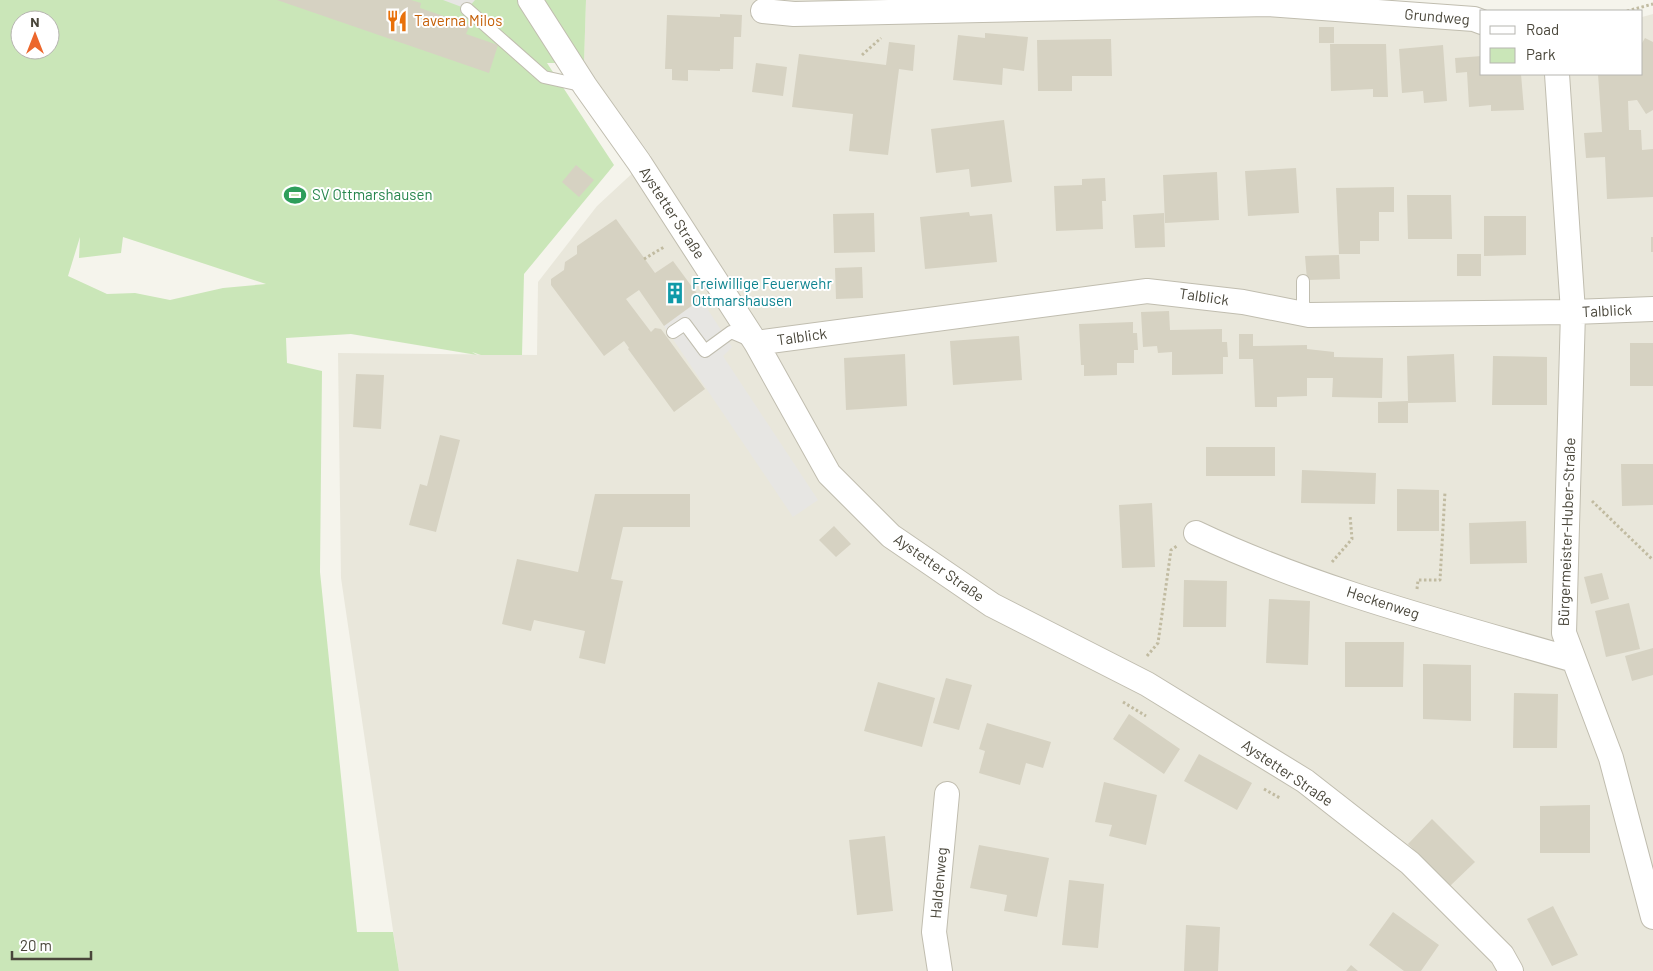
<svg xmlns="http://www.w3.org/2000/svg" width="1653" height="971" viewBox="0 0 1653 971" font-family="Barlow,sans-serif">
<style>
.residential{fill:#e9e7db}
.green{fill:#cae6b8;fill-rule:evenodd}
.parking{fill:#e7e6e3}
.building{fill:#d6d2c2}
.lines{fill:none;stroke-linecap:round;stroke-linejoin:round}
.service-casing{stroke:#c0bdaf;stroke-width:14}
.minor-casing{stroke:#c0bdaf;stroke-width:26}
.path{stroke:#c1bba1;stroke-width:3;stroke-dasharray:2.5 2.5;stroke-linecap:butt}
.service{stroke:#fff;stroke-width:12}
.minor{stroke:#fff;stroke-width:24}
.labels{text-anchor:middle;stroke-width:4;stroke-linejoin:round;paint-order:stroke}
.street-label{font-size:15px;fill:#49463a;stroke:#fff}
.food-label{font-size:15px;fill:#c56008;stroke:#fff;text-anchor:start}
.leisure-label{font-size:15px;fill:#27864d;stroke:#fff;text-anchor:start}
.culture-label{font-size:15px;fill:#0d838f;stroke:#fff;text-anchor:start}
</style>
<rect width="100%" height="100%" fill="#f5f4ec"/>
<path class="residential" d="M 586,0 L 1363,0 L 1482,11 L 1482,74 L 1642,74 L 1642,17 L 1653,14 L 1653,971 L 399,971 L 341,578 L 338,353 L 537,355 L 538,282 L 597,206 L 651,156 L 584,63 Z"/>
<path class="green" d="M 0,0 L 586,0 L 584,63 L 547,63 L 614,165 L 524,274 L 522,355 L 481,355 L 472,352 L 477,355 L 351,334 L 286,338 L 287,363 L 322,371 L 320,572 L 357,932 L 393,932 L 399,971 L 0,971 ZM 20,20 L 50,20 L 50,50 L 20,50 ZM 80,237 L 79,258 L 121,253 L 123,237 L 266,284 L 223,288 L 170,300 L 135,293 L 107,294 L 68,276 Z"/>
<path class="parking" d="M 443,0 L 475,0 L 467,9 Z
M 701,299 L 732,347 L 723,356 L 818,500 L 793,517 L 664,326 Z"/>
<path class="building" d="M 277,0 L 411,0 L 421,3 L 420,8 L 470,25 L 466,34 L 498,45 L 489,73 Z
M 720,14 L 742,15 L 741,37 L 734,37 L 733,69 L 720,69 L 720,71 L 688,70 L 688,81 L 672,80 L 672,69 L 665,69 L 667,15 L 720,17 Z
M 1319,27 L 1334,27 L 1334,43 L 1319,43 Z
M 985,33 L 1028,37 L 1024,71 L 1003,68 L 1002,85 L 953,80 L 958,35 L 985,38 Z
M 1645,38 L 1653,42 L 1653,110 L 1646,114 L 1637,100 L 1628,101 L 1629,130 L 1641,130 L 1642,150 L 1653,149 L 1653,197 L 1607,199 L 1605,157 L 1586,158 L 1584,133 L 1602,132 L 1598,74 L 1642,74 L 1642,43 Z
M 1111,39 L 1112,76 L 1072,76 L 1072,91 L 1038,91 L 1037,40 Z
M 889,42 L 915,45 L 913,71 L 899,69 L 888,155 L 849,151 L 853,114 L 792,107 L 799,54 L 886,65 Z
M 1330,44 L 1386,44 L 1388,97 L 1373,97 L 1373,89 L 1331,91 Z
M 1443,45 L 1447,101 L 1424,103 L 1423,91 L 1402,93 L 1399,49 Z
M 1482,56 L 1482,74 L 1521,74 L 1524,110 L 1491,111 L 1491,105 L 1469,107 L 1467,72 L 1456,73 L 1455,58 Z
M 756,63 L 787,67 L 783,96 L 752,92 Z
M 1004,120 L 1012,182 L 971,187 L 969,169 L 936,173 L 931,129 Z
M 576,165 L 594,180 L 579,197 L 562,182 Z
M 1296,168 L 1299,213 L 1248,216 L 1245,171 Z
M 1217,172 L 1219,220 L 1165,223 L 1163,175 Z
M 1105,178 L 1106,201 L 1102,201 L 1103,229 L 1056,231 L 1054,186 L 1082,185 L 1082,179 Z
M 1394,187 L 1394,212 L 1379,212 L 1379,241 L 1360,241 L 1360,254 L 1339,254 L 1336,188 Z
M 1407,195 L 1451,195 L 1452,239 L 1408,239 Z
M 969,212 L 970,216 L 992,214 L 997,262 L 925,269 L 920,217 Z
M 874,213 L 875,252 L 834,253 L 833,214 Z
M 1164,213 L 1165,247 L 1135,248 L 1133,215 Z
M 1484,216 L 1526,216 L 1526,255 L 1484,256 Z
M 616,219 L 655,273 L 673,261 L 701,299 L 664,326 L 639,290 L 626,299 L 651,332 L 655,328 L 661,329 L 705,389 L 674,412 L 628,349 L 629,348 L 624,341 L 604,356 L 551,285 L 551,279 L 564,270 L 565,262 L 577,254 L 577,246 Z
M 1651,237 L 1653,237 L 1653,252 L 1651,252 Z
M 1457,254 L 1481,254 L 1481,276 L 1457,276 Z
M 1339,255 L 1340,279 L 1307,280 L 1305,256 Z
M 862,267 L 863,298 L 836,299 L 835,268 Z
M 1169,311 L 1170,330 L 1222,329 L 1222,342 L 1227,342 L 1228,357 L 1223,357 L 1223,374 L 1172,375 L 1172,352 L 1158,353 L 1157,346 L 1143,347 L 1141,312 Z
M 1133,322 L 1133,333 L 1137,333 L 1138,350 L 1134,350 L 1134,363 L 1117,363 L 1117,375 L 1084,376 L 1084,365 L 1081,365 L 1079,324 Z
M 1239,334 L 1253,334 L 1253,346 L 1307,345 L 1307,349 L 1334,352 L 1334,357 L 1383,358 L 1382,398 L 1332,397 L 1333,378 L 1307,378 L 1307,396 L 1277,397 L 1277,407 L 1255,407 L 1253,359 L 1239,359 Z
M 1019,336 L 1022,380 L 953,385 L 950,341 Z
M 1630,343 L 1653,343 L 1653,386 L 1630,386 Z
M 905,354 L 907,406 L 846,410 L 844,358 Z
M 1454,354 L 1456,402 L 1408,403 L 1408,423 L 1378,423 L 1378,402 L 1408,401 L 1407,356 Z
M 1493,356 L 1547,357 L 1547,405 L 1492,405 Z
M 356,374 L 384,375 L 381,429 L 353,427 Z
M 440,435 L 460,440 L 436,532 L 409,525 L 420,484 L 427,486 Z
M 1206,447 L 1275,447 L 1275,476 L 1206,476 Z
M 1621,464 L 1653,464 L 1653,505 L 1622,506 Z
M 1302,470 L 1376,473 L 1375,504 L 1301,503 Z
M 1397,489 L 1439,490 L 1439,531 L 1397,531 Z
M 595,494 L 690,494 L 690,527 L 623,527 L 611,579 L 623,581 L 605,664 L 579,658 L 585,631 L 534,620 L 531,631 L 502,624 L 517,559 L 578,572 Z
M 1152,503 L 1155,567 L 1122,568 L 1119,505 Z
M 1526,521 L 1527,563 L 1470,564 L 1469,523 Z
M 834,526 L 851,544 L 836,557 L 819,540 Z
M 1602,573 L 1609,599 L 1591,604 L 1584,577 Z
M 1184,580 L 1227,581 L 1226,627 L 1183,627 Z
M 1269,599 L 1310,601 L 1308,665 L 1266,663 Z
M 1629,603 L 1640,649 L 1606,657 L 1595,611 Z
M 1345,642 L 1404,642 L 1403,687 L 1345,687 Z
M 1653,648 L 1653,675 L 1632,681 L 1625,656 Z
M 1423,664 L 1471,665 L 1471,721 L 1423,719 Z
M 946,678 L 972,685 L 959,730 L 933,723 Z
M 878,682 L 935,698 L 922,747 L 864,731 Z
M 1514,693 L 1558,694 L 1557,748 L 1513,748 Z
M 1129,714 L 1180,749 L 1164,774 L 1113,739 Z
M 987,723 L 1051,742 L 1043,768 L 1026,763 L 1020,785 L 979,773 L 985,751 L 979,749 Z
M 1199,754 L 1252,783 L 1237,810 L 1184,781 Z
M 1104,782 L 1157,795 L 1146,845 L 1109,836 L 1112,825 L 1095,822 Z
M 1590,805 L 1590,853 L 1540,853 L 1540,806 Z
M 1432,819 L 1475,862 L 1450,886 L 1408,844 Z
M 885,836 L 893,911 L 857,915 L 849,840 Z
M 979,845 L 1049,858 L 1037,917 L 1004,911 L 1007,895 L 970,888 Z
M 1069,880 L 1104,884 L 1098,948 L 1062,945 Z
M 1553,906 L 1578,955 L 1552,966 L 1527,919 Z
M 1393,912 L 1439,945 L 1421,971 L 1404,971 L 1369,945 Z
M 1186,925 L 1220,927 L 1218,971 L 1184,971 Z
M 1351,965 L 1358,971 L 1346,971 Z"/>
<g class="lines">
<g class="service-casing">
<path id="service" d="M 467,9 L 544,77 L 585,86
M 1303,281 L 1303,314
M 673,332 L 685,324 L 705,351 L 731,332 L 752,341"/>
</g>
<g class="minor-casing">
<path id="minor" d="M 530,0 L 585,86 L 639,162 L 756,343 L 829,474 L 891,536 L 992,605 L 1147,684 L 1305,781 L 1410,863 L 1502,955 L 1511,971
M 763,11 L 794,14 L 1268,4 L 1474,19 L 1482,22
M 1557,74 L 1573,312 L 1564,633 L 1611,758 L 1653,917
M 756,343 L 1147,291 L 1243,302 L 1309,315 L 1573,312 L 1653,309
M 1196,533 C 1316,590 1447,623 1574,660
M 940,971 L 934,932 L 947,794"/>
</g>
<path class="path" d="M 1627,11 L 1653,4
M 862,55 L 881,38
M 644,259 L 664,247
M 1592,501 L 1653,560
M 1332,562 L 1352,539 L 1350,515
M 1417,589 L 1418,580 L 1440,580 L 1445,492
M 1147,656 L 1158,643 L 1171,550 L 1177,546
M 1123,702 L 1146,716
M 1264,789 L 1280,798"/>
<use href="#service" class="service"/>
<use href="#minor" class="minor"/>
</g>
<defs>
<g id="restaurant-bare" transform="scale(1.725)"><path d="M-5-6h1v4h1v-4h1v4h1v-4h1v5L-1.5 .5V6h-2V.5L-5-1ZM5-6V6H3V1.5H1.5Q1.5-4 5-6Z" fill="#e8710a" stroke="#fff" stroke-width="2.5" paint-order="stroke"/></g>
<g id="stadium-bare" transform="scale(1.725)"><path d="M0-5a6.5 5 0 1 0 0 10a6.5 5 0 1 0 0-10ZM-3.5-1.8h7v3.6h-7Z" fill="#2e9e5b" stroke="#fff" stroke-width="2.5" paint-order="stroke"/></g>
<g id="building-bare" transform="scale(1.725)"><path d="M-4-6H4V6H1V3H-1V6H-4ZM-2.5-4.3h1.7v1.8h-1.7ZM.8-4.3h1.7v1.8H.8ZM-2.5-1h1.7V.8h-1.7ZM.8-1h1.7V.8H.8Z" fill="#0f9aa8" stroke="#fff" stroke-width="2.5" paint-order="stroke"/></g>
</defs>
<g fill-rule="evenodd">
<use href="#restaurant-bare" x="397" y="21"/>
<use href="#stadium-bare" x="295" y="195"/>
<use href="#building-bare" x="675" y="293"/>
</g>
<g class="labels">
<g class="street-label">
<text transform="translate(1437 17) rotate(5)" y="5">Grundweg</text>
<text transform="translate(672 213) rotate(57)" y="5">Aystetter Straße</text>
<text transform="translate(1204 297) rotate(8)" y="5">Talblick</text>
<text transform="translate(1607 311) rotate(-3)" y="5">Talblick</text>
<text transform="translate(802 337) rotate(-8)" y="5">Talblick</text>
<text transform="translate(1567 532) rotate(-88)" y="5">Bürgermeister-Huber-Straße</text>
<text transform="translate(939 568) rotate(35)" y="5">Aystetter Straße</text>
<text transform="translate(1383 603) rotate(18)" y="5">Heckenweg</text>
<text transform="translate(1287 773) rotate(34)" y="5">Aystetter Straße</text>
<text transform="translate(939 883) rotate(-85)" y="5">Haldenweg</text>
</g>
<g class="food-label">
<text x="414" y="26">Taverna Milos</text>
</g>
<g class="leisure-label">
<text x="312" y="200">SV Ottmarshausen</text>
</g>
<g class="culture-label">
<text x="692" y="289">Freiwillige Feuerwehr<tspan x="692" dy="17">Ottmarshausen</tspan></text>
</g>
</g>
<rect x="1480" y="10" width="162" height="65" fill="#ffffff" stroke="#b6b5b0"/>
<rect x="1490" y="26" width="25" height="8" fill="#ffffff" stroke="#b6b5b0"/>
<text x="1526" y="35" font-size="15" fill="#49463a">Road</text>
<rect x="1490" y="48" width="25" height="15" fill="#cae6b8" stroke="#b6b5b0"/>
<text x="1526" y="60" font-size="15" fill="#49463a">Park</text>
<g transform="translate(35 35)"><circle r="24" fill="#ffffff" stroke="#b6b5b0"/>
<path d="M0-4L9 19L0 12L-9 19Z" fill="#ec672c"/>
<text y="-8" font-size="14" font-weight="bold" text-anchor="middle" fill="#49463a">N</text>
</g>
<path d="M12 951v8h79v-8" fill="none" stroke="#49463a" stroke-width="2.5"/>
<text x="20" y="951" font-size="15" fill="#49463a" stroke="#ffffff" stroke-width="4" paint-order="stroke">20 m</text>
</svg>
